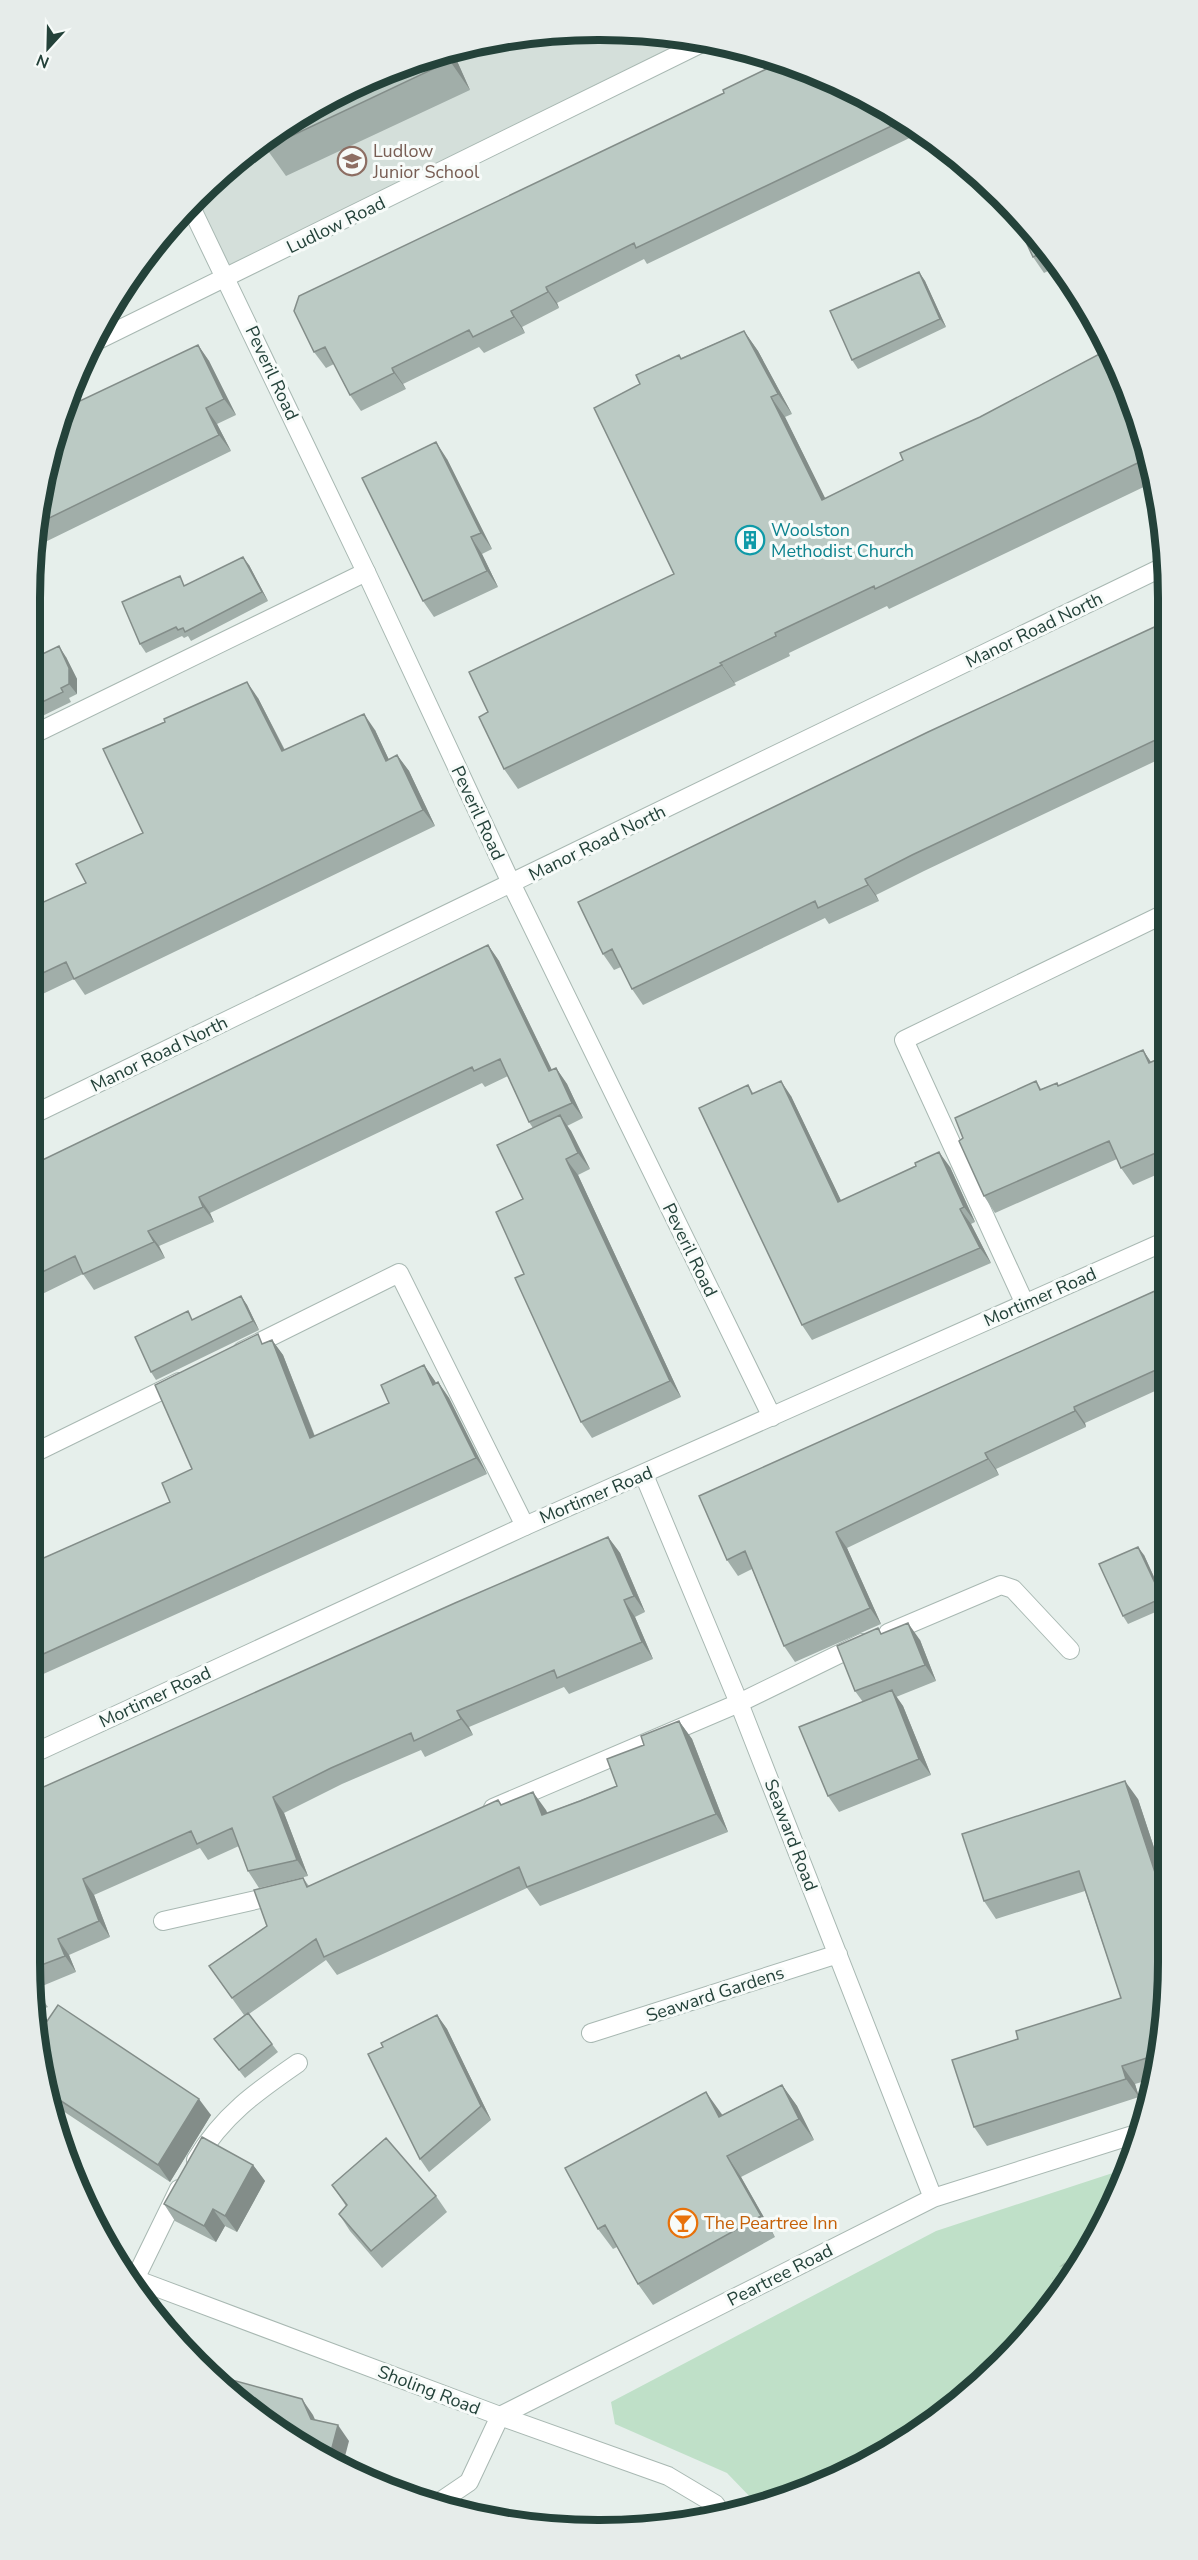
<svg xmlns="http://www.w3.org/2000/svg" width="1198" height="2560" viewBox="0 0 1198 2560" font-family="'Nunito Sans',sans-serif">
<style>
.built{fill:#d4dfda}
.grass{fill:#bfe0c8}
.cemetery{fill:url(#cemetery-stones)}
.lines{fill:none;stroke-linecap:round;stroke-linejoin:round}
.service-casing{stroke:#a8b8b2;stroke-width:20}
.minor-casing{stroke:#a8b8b2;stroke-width:20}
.tertiary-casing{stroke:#a8b8b2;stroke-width:20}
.service{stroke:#fff;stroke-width:18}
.minor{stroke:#fff;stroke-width:18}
.tertiary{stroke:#fff;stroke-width:18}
.wall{fill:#a1aea9}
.shaded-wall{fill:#838d89}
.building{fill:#bbcac4;stroke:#838d89;stroke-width:1.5}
.labels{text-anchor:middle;stroke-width:6;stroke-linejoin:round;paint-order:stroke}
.education-label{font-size:18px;fill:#785e54;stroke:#f7fbf9;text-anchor:start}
.street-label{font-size:18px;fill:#24423a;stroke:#f7fbf9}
.culture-label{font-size:18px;fill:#0d838f;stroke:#f7fbf9;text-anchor:start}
.food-label{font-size:18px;fill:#c56008;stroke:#f7fbf9;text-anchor:start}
.rim{fill:none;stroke:#24423a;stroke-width:8}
</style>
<defs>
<pattern id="cemetery-stones" width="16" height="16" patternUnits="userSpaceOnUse" patternTransform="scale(1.5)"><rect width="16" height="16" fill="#bfe0c8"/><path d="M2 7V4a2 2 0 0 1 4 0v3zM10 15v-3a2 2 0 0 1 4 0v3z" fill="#a4c1ad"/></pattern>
</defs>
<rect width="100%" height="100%" fill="#e6efeb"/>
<path class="built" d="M 599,30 L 706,41 L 227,279 L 190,205 L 283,126 L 382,73 L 488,41 Z"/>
<path class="grass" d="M 1128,2168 L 1125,2179 L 1027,2336 L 946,2412 L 851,2471 L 754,2501 L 727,2473 L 615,2424 L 611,2402 L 936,2231 Z"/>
<path class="cemetery" d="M 1080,2250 L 1027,2336 L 1009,2353 L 1059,2267 Z"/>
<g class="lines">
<g class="service-casing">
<path id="service" d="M 30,736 L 366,572
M 1025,1304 L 904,1040 L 1164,914
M 242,1351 L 399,1273 L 525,1526
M 30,1455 L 179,1382
M 888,1633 L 1001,1585 L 1013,1589 L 1070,1650
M 493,1808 L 739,1703 L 862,1643
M 163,1921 L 282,1894
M 196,2160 C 223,2115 256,2092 298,2063
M 135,2279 L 179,2189"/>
</g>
<g class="minor-casing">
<path id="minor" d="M 190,205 L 366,572 L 512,885 L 772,1417
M 94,342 L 706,41
M 30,1116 L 1163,567
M 644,1475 L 739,1703 L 933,2198
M 30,1755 L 525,1526 L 1166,1241
M 591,2033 L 838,1954
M 441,2501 L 469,2482 L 500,2416 L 933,2198 L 1139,2133"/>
</g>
<g class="tertiary-casing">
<path id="tertiary" d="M 132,2278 L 500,2416 L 668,2476 L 715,2504 L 720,2511"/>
</g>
<use href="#service" class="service"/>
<use href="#minor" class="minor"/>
<use href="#tertiary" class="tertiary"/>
</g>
<path class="wall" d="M 453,52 L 470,90 L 286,176 L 266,148 Z
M 817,73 L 920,133 L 647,264 L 644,259 L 557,303 L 559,308 L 522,327 L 525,333 L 484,353 L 479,347 L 403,384 L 406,389 L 361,411 L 350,395 L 334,364 L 326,368 L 314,352 Z
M 1014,216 L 1051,253 L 1058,266 L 1044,273 L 1033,257 Z
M 919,272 L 925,281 L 946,327 L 858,369 L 852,360 Z
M 744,331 L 758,351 L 792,414 L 785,417 L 825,499 L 1125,382 L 1152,483 L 889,609 L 887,606 L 789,653 L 790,656 L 734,683 L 736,685 L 518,789 L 504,769 L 488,712 L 674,574 L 681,358 Z
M 198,345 L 209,361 L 236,415 L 217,424 L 231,451 L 35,547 L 41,488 Z
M 447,459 L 492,549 L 482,554 L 498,587 L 434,617 L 423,601 Z
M 249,565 L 268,601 L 191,641 L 188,636 L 184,638 L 182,636 L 146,653 L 140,644 L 186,585 Z
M 1163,623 L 1164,757 L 924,871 L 876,895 L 879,901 L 829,924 L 825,918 L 643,1005 L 632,989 L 621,967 L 614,970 L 603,954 Z
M 66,657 L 77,679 L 77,694 L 69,698 L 71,702 L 30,722 L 30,660 Z
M 258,698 L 285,750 L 375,730 L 389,760 L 397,755 L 409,771 L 435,826 L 85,995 L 74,979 L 30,1000 L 30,915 L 42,909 L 86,883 L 143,833 Z
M 488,945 L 499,961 L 552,1070 L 556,1068 L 567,1084 L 583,1118 L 567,1126 L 571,1131 L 590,1169 L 578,1175 L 681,1397 L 592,1438 L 581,1422 L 524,1274 L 523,1199 L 533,1128 L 529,1122 L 508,1076 L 485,1087 L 482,1083 L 210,1213 L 214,1222 L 159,1246 L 165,1258 L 94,1290 L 83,1274 L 30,1300 L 30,1166 Z
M 1143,1050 L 1151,1062 L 1165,1056 L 1165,1171 L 1133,1185 L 1121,1168 L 1117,1159 L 995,1213 L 984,1196 L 963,1138 L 1036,1081 L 1041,1089 L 1057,1083 L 1059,1086 Z
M 748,1085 L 753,1093 L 791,1096 L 841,1201 L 950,1167 L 975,1222 L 971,1224 L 991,1263 L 812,1340 L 802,1325 Z
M 1166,1286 L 1166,1386 L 1085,1423 L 1086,1427 L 996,1469 L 999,1475 L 847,1548 L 881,1624 L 795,1662 L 784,1646 L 752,1569 L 738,1576 L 727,1560 Z
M 241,1296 L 247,1305 L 259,1330 L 156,1380 L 151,1372 L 194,1319 Z
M 272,1340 L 283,1355 L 315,1436 L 389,1403 L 424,1365 L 436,1383 L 438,1382 L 449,1398 L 487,1474 L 30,1680 L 30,1564 L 170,1502 L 192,1469 L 264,1343 Z
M 30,1403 L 42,1428 L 30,1433 Z
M 608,1537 L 620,1553 L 645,1612 L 635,1617 L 653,1659 L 569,1694 L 564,1687 L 469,1727 L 473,1735 L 425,1757 L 421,1750 L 342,1784 L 284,1813 L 308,1876 L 304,1877 L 259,1888 L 248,1871 L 239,1846 L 208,1860 L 200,1848 L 94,1895 L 110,1937 L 69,1955 L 76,1972 L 35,1989 L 30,1961 L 30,1793 Z
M 1144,1555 L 1167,1605 L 1167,1607 L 1128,1624 L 1123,1616 Z
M 882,1633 L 920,1640 L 936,1681 L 896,1697 L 903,1706 L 931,1775 L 839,1812 L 828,1796 L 863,1702 L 855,1691 Z
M 679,1721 L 692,1739 L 728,1832 L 540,1906 L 527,1888 L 337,1975 L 326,1960 L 249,2014 L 278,2052 L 245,2078 L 214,2039 L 244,2015 L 209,1966 L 267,1926 L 303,1878 L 309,1886 L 502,1804 L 546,1810 L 547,1813 L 617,1786 L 644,1745 Z
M 1138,1799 L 1168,1890 L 1168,1961 L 1157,2072 L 1155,2078 L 1135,2084 L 1139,2097 L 987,2146 L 974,2127 L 1018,2039 L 1121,1998 L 1085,1891 L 996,1919 L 984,1901 Z
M 35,1990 L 36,1991 L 48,2007 L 38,2011 Z
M 437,2015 L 447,2029 L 491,2120 L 429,2172 L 420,2159 L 383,2047 Z
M 41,2030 L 211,2115 L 170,2182 L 54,2105 Z
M 782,2085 L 797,2106 L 814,2140 L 741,2177 L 775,2237 L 653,2305 L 638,2284 L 617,2247 L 613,2249 L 598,2229 L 721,2113 L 722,2115 Z
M 253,2165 L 265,2181 L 237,2232 L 225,2226 L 216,2242 L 175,2221 L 164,2204 Z
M 332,2185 L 436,2196 L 447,2212 L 382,2268 L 350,2231 L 339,2214 L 346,2206 Z"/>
<path class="shaded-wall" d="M 453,52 L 470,90 L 450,61 L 447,54 Z
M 919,272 L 925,281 L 946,327 L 940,319 Z
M 546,287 L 557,303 L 559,308 L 548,292 Z
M 511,311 L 522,327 L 525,333 L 514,317 Z
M 744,331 L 758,351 L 792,414 L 778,394 Z
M 198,345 L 209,361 L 236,415 L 224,399 Z
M 392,368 L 403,384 L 406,389 L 394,373 Z
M 771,397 L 785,417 L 836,520 L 822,500 Z
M 206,408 L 217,424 L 231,451 L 219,435 Z
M 436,442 L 447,459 L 492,549 L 481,533 Z
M 471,537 L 482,554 L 498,587 L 487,571 Z
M 243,557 L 249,565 L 268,601 L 262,592 Z
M 59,646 L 66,657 L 77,679 L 77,694 L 69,684 Z
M 720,663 L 734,683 L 736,685 L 722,665 Z
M 247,682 L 258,698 L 293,767 L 282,751 Z
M 364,714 L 375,730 L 397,777 L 386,761 Z
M 397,755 L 409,771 L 435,826 L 423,810 Z
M 865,879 L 876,895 L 879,901 L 868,885 Z
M 488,945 L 499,961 L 560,1087 L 549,1071 Z
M 1143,1050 L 1154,1067 L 1149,1063 Z
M 556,1068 L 567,1084 L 583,1118 L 572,1103 Z
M 781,1081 L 791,1096 L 849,1217 L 838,1202 Z
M 560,1115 L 571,1131 L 590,1169 L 578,1153 Z
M 939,1152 L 950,1167 L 975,1222 L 964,1207 Z
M 566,1159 L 578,1175 L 681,1397 L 670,1381 Z
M 199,1197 L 210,1213 L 214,1222 L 203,1207 Z
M 960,1209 L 971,1224 L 991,1263 L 980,1248 Z
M 148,1231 L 159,1246 L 165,1258 L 154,1242 Z
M 241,1296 L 247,1305 L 259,1330 L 253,1321 Z
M 272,1340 L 283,1355 L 321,1453 L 310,1438 Z
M 424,1365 L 435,1381 L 444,1400 L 433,1385 Z
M 438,1382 L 449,1398 L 487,1474 L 476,1458 Z
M 30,1403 L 42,1428 L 31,1412 L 30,1410 Z
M 1074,1407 L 1085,1423 L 1086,1427 L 1075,1411 Z
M 985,1453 L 996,1469 L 999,1475 L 988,1459 Z
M 836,1532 L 847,1548 L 881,1624 L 870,1608 Z
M 608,1537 L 620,1553 L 645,1612 L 634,1596 Z
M 1138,1547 L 1144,1555 L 1167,1606 L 1162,1598 Z
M 624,1600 L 635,1617 L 653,1659 L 642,1642 Z
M 908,1623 L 920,1640 L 936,1681 L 925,1665 Z
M 892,1690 L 903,1706 L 931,1775 L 919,1759 Z
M 457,1711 L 469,1727 L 473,1735 L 461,1719 Z
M 679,1721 L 692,1739 L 728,1832 L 716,1814 Z
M 1125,1781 L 1138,1799 L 1168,1890 L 1168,1912 Z
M 533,1792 L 546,1810 L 555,1834 L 542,1815 Z
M 273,1797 L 284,1813 L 308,1876 L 297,1860 Z
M 83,1879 L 94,1895 L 110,1937 L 99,1921 Z
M 58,1939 L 69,1955 L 76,1972 L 65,1956 Z
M 437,2015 L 447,2029 L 491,2120 L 481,2106 Z
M 1122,2066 L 1135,2084 L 1139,2097 L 1126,2079 Z
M 782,2085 L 797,2106 L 814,2140 L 799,2119 Z
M 706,2092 L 721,2113 L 734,2137 L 719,2117 Z
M 199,2099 L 211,2115 L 170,2182 L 158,2165 Z
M 727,2156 L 741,2177 L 775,2237 L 761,2216 Z
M 253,2165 L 265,2181 L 237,2232 L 225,2216 Z
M 213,2209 L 225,2226 L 216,2242 L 204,2226 Z
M 302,2399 L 313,2415 L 322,2435 L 311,2419 Z
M 338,2425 L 349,2441 L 343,2464 L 329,2459 Z"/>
<path class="building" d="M 447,54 L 450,61 L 266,148 L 263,142 L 283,126 L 382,73 Z
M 781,62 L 817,73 L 900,122 L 636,248 L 634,243 L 546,287 L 548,292 L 511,311 L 514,317 L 473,337 L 469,330 L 392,368 L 394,373 L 350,395 L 325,347 L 314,352 L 294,311 L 299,296 L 724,93 L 723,90 Z
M 1014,216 L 1048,250 L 1033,257 Z
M 919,272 L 940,319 L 852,360 L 830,311 Z
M 744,331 L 778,394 L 771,397 L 822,500 L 903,460 L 900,453 L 980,417 L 1107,350 L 1125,382 L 1146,459 L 875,589 L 874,586 L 775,633 L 776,636 L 720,663 L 722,665 L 504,769 L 479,717 L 488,712 L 469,672 L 674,574 L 594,408 L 640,384 L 636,375 L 679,355 L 681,359 Z
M 198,345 L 224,399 L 206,408 L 219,435 L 37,524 L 41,488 L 65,408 Z
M 436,442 L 481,533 L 471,537 L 487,571 L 423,601 L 362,478 Z
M 243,557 L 262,592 L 185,632 L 183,628 L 178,630 L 176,627 L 140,644 L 122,602 L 180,576 L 184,586 Z
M 1163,623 L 1164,736 L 912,855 L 865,879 L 868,885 L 818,908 L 815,901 L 632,989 L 612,949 L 603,954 L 578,902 L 928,732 Z
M 59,646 L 69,668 L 69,684 L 61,688 L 63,692 L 30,708 L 30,660 Z
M 247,682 L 282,751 L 364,714 L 386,761 L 397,755 L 423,810 L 74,979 L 66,962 L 30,979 L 30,915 L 42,909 L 39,904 L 86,883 L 76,864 L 143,833 L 103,749 L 165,722 L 164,719 Z
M 488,945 L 549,1071 L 556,1068 L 572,1103 L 529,1122 L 500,1059 L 474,1071 L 472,1067 L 199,1197 L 203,1207 L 148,1231 L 154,1242 L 83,1274 L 75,1256 L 30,1278 L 30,1166 Z
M 1143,1050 L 1149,1063 L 1165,1056 L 1165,1149 L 1121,1168 L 1109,1141 L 984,1196 L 959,1141 L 963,1138 L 955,1118 L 1036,1081 L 1040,1090 L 1057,1083 L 1058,1086 Z
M 781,1081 L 838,1202 L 916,1166 L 915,1163 L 939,1152 L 964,1207 L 960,1209 L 980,1248 L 802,1325 L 699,1108 L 748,1085 L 752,1094 Z
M 560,1115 L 578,1153 L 566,1159 L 670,1381 L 581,1422 L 515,1278 L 524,1274 L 496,1212 L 523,1199 L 497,1145 Z
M 1166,1286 L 1166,1370 L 1160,1373 L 1158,1369 L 1074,1407 L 1075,1411 L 985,1453 L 988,1459 L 836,1532 L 870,1608 L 784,1646 L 745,1551 L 727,1560 L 699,1496 Z
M 241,1296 L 253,1321 L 151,1372 L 135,1337 L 188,1311 L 192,1320 Z
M 258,1334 L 262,1344 L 272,1340 L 310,1438 L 389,1403 L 381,1385 L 424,1365 L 433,1385 L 438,1382 L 476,1458 L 30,1660 L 30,1564 L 170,1502 L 162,1483 L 192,1469 L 155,1385 Z
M 608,1537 L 634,1596 L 624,1600 L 642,1642 L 557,1678 L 554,1670 L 457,1711 L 461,1719 L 414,1741 L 411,1733 L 331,1768 L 273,1797 L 297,1860 L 293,1861 L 248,1871 L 232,1828 L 197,1844 L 191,1831 L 83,1879 L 99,1921 L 58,1939 L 65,1956 L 31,1969 L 30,1961 L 30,1793 L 455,1603 Z
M 1138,1547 L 1162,1598 L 1123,1616 L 1099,1564 Z
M 908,1623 L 925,1665 L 855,1691 L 837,1646 L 878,1628 L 881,1634 Z
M 892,1690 L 919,1759 L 828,1796 L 799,1727 Z
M 679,1721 L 716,1814 L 527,1887 L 519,1867 L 324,1957 L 316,1939 L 232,1998 L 209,1966 L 267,1926 L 254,1890 L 303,1878 L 307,1887 L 498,1800 L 501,1805 L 533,1792 L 542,1815 L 580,1801 L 617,1786 L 607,1759 L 644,1745 L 641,1736 Z
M 1125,1781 L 1168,1912 L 1168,1961 L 1159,2054 L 1122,2066 L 1126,2079 L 974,2127 L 952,2060 L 1018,2039 L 1016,2031 L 1121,1998 L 1079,1871 L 984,1901 L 962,1834 Z
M 58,2005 L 199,2099 L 158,2165 L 52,2095 L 41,2030 Z
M 248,2013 L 272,2044 L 239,2070 L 214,2039 Z
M 437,2015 L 481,2106 L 420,2159 L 368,2054 L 383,2047 L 381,2043 Z
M 782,2085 L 799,2119 L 727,2156 L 761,2216 L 638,2284 L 605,2225 L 598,2229 L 565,2168 L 706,2092 L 719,2117 Z
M 202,2137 L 253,2165 L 225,2216 L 213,2209 L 204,2226 L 164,2204 Z
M 386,2138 L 436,2196 L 371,2251 L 339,2214 L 347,2205 L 332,2185 Z
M 210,2374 L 302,2399 L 311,2419 L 338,2425 L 329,2459 L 314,2454 L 224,2389 Z"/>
<defs>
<g id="school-ring" transform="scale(1.5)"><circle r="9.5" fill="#f7fbf9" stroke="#8d6e63" stroke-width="1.5"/><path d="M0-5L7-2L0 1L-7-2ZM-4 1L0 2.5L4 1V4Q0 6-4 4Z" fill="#8d6e63"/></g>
<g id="building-ring" transform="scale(1.5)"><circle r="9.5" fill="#f7fbf9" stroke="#0f9aa8" stroke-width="1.5"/><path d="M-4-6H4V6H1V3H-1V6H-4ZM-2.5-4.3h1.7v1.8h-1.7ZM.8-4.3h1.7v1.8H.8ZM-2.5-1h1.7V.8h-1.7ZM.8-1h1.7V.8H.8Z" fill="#0f9aa8"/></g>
<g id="bar-ring" transform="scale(1.5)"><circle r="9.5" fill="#f7fbf9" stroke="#e8710a" stroke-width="1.5"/><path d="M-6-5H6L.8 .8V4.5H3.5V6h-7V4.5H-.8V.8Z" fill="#e8710a"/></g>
</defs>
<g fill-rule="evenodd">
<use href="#school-ring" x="352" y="161"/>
<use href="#building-ring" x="750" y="540"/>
<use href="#bar-ring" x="683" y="2223"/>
</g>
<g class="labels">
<g class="education-label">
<text x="373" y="157">Ludlow<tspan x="373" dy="21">Junior School</tspan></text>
</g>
<g class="street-label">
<text transform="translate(336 225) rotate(-26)" y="6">Ludlow Road</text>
<text transform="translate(272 373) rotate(65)" y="6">Peveril Road</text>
<text transform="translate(1034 630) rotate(-26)" y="6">Manor Road North</text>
<text transform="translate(478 813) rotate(65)" y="6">Peveril Road</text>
<text transform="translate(597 843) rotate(-26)" y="6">Manor Road North</text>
<text transform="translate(159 1054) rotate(-26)" y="6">Manor Road North</text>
<text transform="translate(690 1250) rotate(64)" y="6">Peveril Road</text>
<text transform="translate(1040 1297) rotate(-24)" y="6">Mortimer Road</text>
<text transform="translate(596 1495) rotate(-23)" y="6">Mortimer Road</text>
<text transform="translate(155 1697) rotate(-25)" y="6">Mortimer Road</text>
<text transform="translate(791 1835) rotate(69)" y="6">Seaward Road</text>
<text transform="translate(715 1994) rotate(-18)" y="6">Seaward Gardens</text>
<text transform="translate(780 2275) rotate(-27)" y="6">Peartree Road</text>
<text transform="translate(429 2390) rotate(21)" y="6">Sholing Road</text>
</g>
<g class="culture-label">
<text x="771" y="536">Woolston<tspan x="771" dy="21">Methodist Church</tspan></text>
</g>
<g class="food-label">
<text x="704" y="2229">The Peartree Inn</text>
</g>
</g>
<path d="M0 0H1198V2560H0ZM598 40H600A558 558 0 0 1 1158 598V1962A558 558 0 0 1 600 2520H598A558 558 0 0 1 40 1962V598A558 558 0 0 1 598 40Z" fill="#e6ecea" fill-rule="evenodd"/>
<path class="rim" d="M598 40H600A558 558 0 0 1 1158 598V1962A558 558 0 0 1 600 2520H598A558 558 0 0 1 40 1962V598A558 558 0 0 1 598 40Z"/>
<g transform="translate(48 48) rotate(202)" stroke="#f7fbf9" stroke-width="4.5" paint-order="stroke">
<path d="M0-4.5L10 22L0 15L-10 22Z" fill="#24423a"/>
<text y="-9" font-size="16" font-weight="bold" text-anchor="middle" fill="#24423a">N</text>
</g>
</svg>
